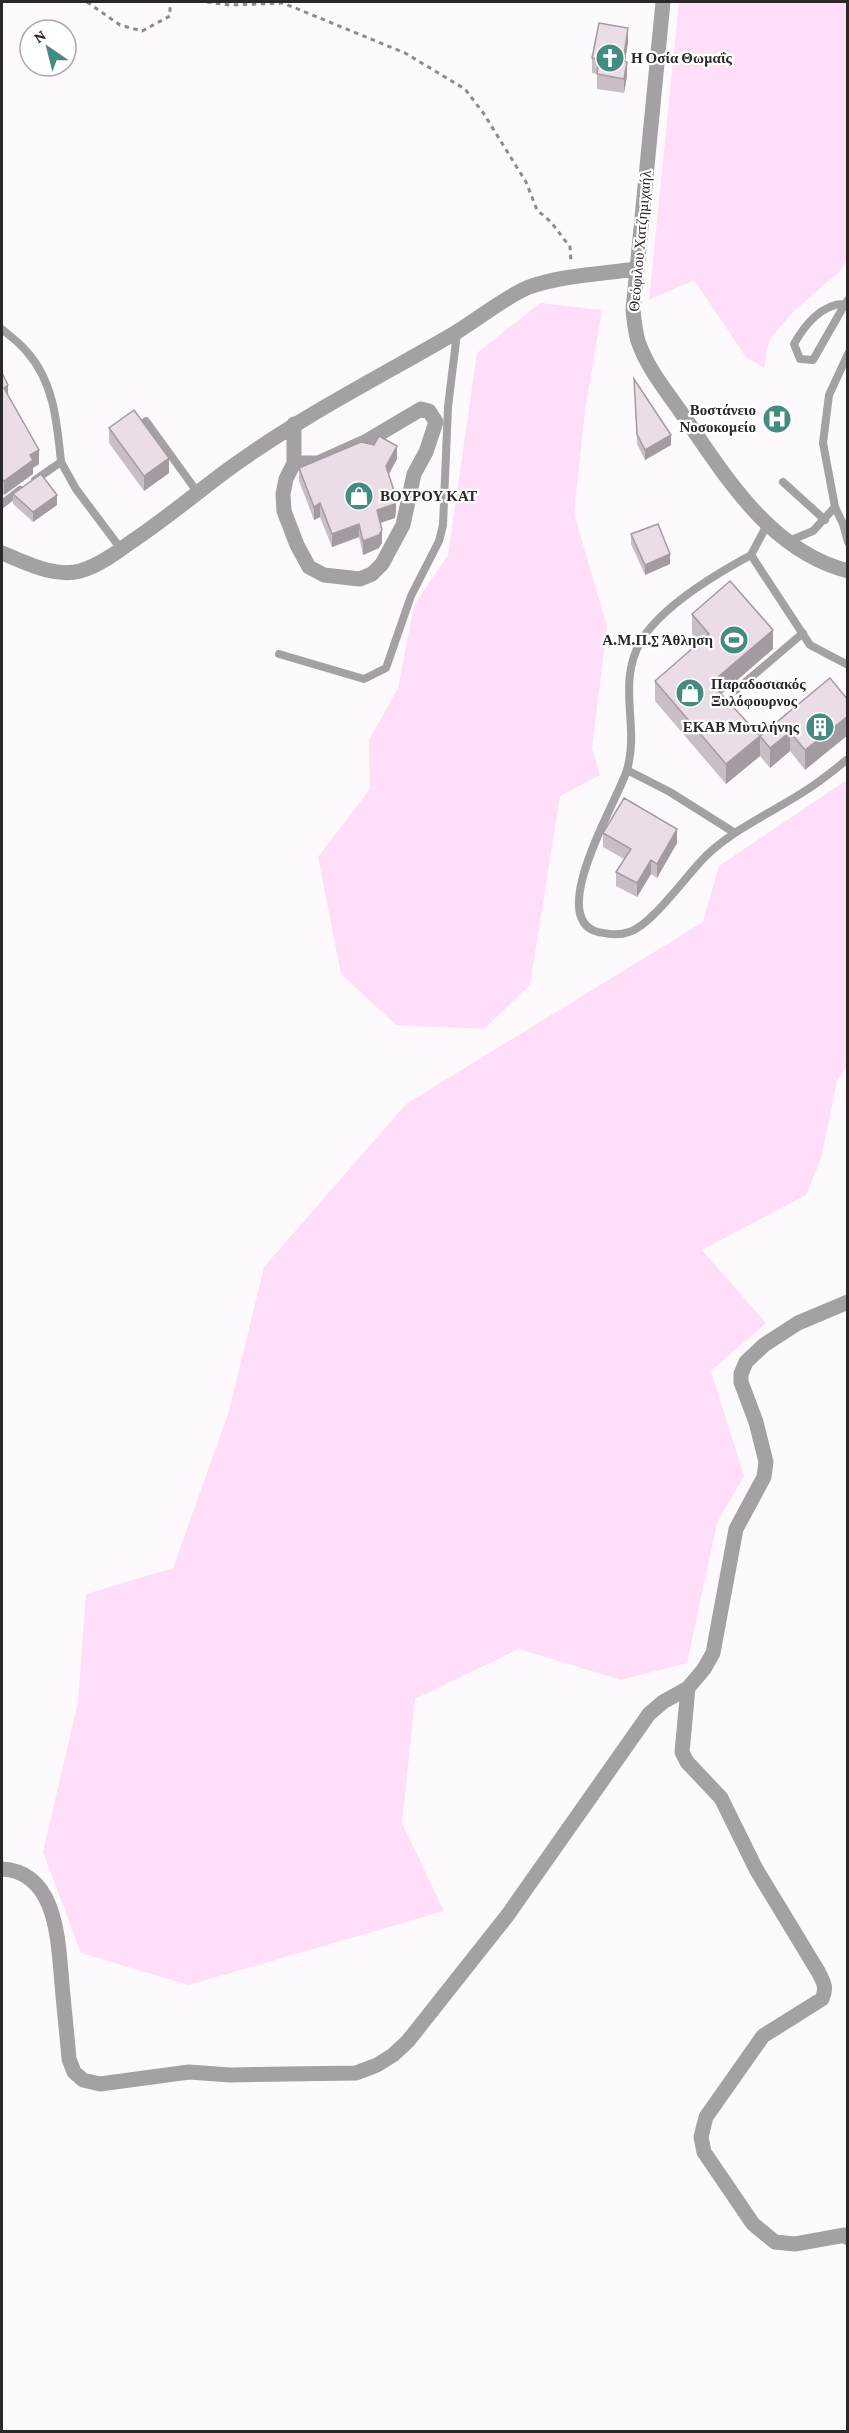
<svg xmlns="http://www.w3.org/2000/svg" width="849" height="2433" viewBox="0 0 849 2433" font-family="'Crimson Pro',serif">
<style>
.green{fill:#fedef8}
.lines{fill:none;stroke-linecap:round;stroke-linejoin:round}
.path{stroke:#8f8a8e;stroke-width:3;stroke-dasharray:4.5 4.5;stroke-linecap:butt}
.lane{stroke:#a5a0a4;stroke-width:8}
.street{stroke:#a5a0a4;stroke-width:15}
.wall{fill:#c9bec7}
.shaded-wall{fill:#a49ba2}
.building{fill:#eadde7;stroke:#a49ba2;stroke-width:1.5}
.labels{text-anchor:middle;stroke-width:4.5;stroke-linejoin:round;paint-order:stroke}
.poi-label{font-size:15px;font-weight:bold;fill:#2c272b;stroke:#fff;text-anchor:start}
.street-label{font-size:15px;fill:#2c272b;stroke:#fff}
</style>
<rect width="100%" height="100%" fill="#fef9fd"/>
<path class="green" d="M 679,2 L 847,2 L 847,260 L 839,272 L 794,311 L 769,340 L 764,368 L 746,357 L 694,280 L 649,300 Z
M 540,303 L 602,310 L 585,411 L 574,513 L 607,627 L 592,748 L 600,775 L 560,796 L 530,985 L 484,1029 L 396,1025 L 341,974 L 318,857 L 370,789 L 369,740 L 398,688 L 414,605 L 448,555 L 477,353 Z
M 847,780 L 847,1065 L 837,1081 L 821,1159 L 806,1195 L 702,1250 L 766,1323 L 711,1371 L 744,1476 L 717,1523 L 687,1663 L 621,1680 L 519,1649 L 415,1699 L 402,1823 L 444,1911 L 189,1985 L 81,1953 L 43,1852 L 78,1702 L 86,1594 L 173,1568 L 229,1411 L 264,1267 L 406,1104 L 703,922 L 719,866 Z"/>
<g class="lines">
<path class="path" d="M 87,2 L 120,25 L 142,31 L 170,16 L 170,2
M 207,2 L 230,5 L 283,3 L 405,53 L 465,89 L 484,114 L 526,182 L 537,210 L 551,222 L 570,247 L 571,262"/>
<path class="lane" d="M 848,300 L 845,304 L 813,360 L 800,359 L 794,344 C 804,326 822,303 845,304 L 848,306
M 3,330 C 11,337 20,343 27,352 C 54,382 57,423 61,462
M 848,354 L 829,395 L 823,443 L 835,507 L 843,524 L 848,542
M 146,421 L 198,493
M 35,480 L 61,462 L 76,489 L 121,549
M 783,482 L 825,520
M 2,504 L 20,490
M 767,525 L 751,555 L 810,645 L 848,665
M 789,541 L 813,531 L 835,507
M 751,555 C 716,574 661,607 641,641 C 616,684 640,726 627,770 C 618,800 545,918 598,932 C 609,934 618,936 629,932 C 653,925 689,871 709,853 C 739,826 775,811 808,789 C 822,780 835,769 848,759
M 279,654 L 364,679 L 386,668 L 411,596 L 439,541 L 443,525 L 448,407 L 457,333
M 736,690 L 803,633
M 627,770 L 670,792 L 735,833"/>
<path class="street" d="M 663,2 L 633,310 C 634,320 635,331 638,341 C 647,368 667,392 683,415 C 726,477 770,551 848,571
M 294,463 L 318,463 L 367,441 L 421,409 L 429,411 L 436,422 L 426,452 L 414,474 L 403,525 L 382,564 L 372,574 L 360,579 L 324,575 L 309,567 L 297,545 L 284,511 L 283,494 L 286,479 L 294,463 L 294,424
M 2,553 C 25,562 54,578 80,571 C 98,566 116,553 131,542 C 164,520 194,495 226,471 C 298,418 378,378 455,333 C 477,320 506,296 529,287 C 563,275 600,274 636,269
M 688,1688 L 682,1752 L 687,1762 L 721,1798 L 756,1869 L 819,1973 C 824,1983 827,1988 822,1999 L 763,2036 L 706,2117 L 701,2137 L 704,2152 L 753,2224 L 775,2242 L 795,2244 L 845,2235 L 848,2238
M 2,1869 C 58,1872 58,1943 62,1984 C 64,2009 67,2034 69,2059 L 74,2072 L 83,2080 L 100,2084 L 189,2072 L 230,2075 L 356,2073 L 377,2065 L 393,2055 L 408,2041 L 507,1916 L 649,1714 L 663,1702 L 688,1688 L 704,1669 L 713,1653 L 736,1529 L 764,1477 L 766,1462 L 756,1422 L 741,1382 L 741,1374 L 746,1362 L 764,1345 L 798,1323 L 848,1302"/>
</g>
<path class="wall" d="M 628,42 L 625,61 L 627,76 L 624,93 L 597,89 L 597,74 L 592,73 L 592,58 Z
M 2,373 L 8,395 L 39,464 L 33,468 L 33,474 L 4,495 L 2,493 Z
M 634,379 L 671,445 L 645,460 L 637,444 Z
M 109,428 L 169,473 L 144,491 L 109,443 Z
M 397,459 L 389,474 L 396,511 L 395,518 L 380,523 L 382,543 L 379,548 L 363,555 L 359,537 L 332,547 L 320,517 L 314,520 L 299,481 L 299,468 Z
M 13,494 L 57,505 L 33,522 L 13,504 Z
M 631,534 L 670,564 L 645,575 L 631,544 Z
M 692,614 L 773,649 L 721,694 L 760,736 L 830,678 L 805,770 L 790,751 L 770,768 L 760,756 L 726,784 L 655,701 L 655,681 L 700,643 L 692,634 Z
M 603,833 L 677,843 L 657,878 L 651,874 L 637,897 L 616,886 L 616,872 L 624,859 L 603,847 Z"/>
<path class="shaded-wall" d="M 628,28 L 628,42 L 623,76 L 623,61 Z
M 627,62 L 627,76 L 624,93 L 624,79 Z
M 8,385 L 8,400 L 4,388 Z
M 671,435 L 671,445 L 645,460 L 645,450 Z
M 397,446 L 397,459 L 386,479 L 386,466 Z
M 39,450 L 39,464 L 33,468 L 33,474 L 4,495 L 4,481 L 30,455 Z
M 169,458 L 169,473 L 144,491 L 144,476 Z
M 57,495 L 57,505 L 33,522 L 33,512 Z
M 396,497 L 396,511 L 395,518 L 377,524 L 377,510 Z
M 320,503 L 320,517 L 314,520 L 314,507 Z
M 359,524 L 359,537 L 332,547 L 332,534 Z
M 382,530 L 382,543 L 379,548 L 363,555 L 363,541 Z
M 670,554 L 670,564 L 645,575 L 645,565 Z
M 773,630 L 773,649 L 711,703 L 711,683 Z
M 848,716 L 848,735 L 805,770 L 805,750 Z
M 790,732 L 790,751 L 770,768 L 770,748 Z
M 760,736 L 760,756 L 726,784 L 726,764 Z
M 677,829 L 677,843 L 657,878 L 657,864 Z
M 651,860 L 651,874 L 637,897 L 637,883 Z"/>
<path class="building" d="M 599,23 L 628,28 L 623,61 L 627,62 L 624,79 L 597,74 L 599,60 L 592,58 Z
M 2,373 L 8,385 L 4,388 L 39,450 L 30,455 L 33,460 L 4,481 L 2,479 Z
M 634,379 L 671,435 L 645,450 L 637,434 Z
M 134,410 L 169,458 L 144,476 L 109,428 Z
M 379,436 L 397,446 L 386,466 L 396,497 L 395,504 L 377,510 L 382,530 L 379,535 L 363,541 L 359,524 L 332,534 L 320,503 L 314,507 L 299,468 L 361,442 L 374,445 Z
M 41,474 L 57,495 L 33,512 L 13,494 Z
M 658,524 L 670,554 L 645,565 L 631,534 Z
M 730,581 L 773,630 L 711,683 L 760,736 L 830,678 L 848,700 L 848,716 L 805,750 L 790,732 L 770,748 L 760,736 L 726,764 L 655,681 L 709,634 L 692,614 Z
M 624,798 L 677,829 L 657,864 L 651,860 L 637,883 L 616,872 L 631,849 L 603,833 Z"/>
<defs>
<g id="church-disc" transform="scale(1.5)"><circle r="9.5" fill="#468b81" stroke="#fff"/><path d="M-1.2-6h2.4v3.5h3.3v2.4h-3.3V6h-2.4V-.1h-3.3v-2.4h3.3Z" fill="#fff"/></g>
<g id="hospital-disc" transform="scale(1.5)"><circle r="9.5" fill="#468b81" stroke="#fff"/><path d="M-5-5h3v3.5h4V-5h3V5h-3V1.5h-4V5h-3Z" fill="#fff"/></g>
<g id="shop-disc" transform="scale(1.5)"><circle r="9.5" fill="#468b81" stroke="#fff"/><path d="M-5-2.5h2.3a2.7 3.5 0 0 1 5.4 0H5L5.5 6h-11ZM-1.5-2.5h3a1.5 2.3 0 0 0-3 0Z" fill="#fff"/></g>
<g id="stadium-disc" transform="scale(1.5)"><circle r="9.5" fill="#468b81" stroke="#fff"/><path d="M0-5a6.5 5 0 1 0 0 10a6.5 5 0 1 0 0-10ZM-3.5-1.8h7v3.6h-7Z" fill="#fff"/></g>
<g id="building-disc" transform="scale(1.5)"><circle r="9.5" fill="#468b81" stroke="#fff"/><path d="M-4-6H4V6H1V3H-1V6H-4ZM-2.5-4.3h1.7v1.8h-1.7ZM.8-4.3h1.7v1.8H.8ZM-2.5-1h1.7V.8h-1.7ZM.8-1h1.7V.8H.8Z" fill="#fff"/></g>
</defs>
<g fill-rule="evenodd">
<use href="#church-disc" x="610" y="58"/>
<use href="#hospital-disc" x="777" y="419"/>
<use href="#shop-disc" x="359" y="496"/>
<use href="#stadium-disc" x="734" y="640"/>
<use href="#shop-disc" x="690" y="693"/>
<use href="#building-disc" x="820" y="727"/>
</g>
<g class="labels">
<g class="poi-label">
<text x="631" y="63">Η Οσία Θωμαΐς</text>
<text x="756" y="415" text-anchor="end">Βοστάνειο<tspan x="756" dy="17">Νοσοκομείο</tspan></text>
<text x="380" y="501">ΒΟΥΡΟΥ ΚΑΤ</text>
<text x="713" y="645" text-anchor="end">Α.Μ.Π.Σ Άθληση</text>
<text x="711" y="689">Παραδοσιακός<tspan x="711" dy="17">Ξυλόφουρνος</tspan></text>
<text x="799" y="732" text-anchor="end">ΕΚΑΒ Μυτιλήνης</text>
</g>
<g class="street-label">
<text transform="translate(640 241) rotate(-85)" y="5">Θεόφιλου Χατζημιχαήλ</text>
</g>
</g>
<rect width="849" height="2433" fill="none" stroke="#2c272b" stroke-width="6"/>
<g transform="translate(48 48) rotate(325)"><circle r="28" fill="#ffffff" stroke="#aba9aa" stroke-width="1.5"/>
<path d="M0-4.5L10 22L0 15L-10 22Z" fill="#468b81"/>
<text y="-9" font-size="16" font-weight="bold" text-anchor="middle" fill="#2c272b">N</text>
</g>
</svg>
